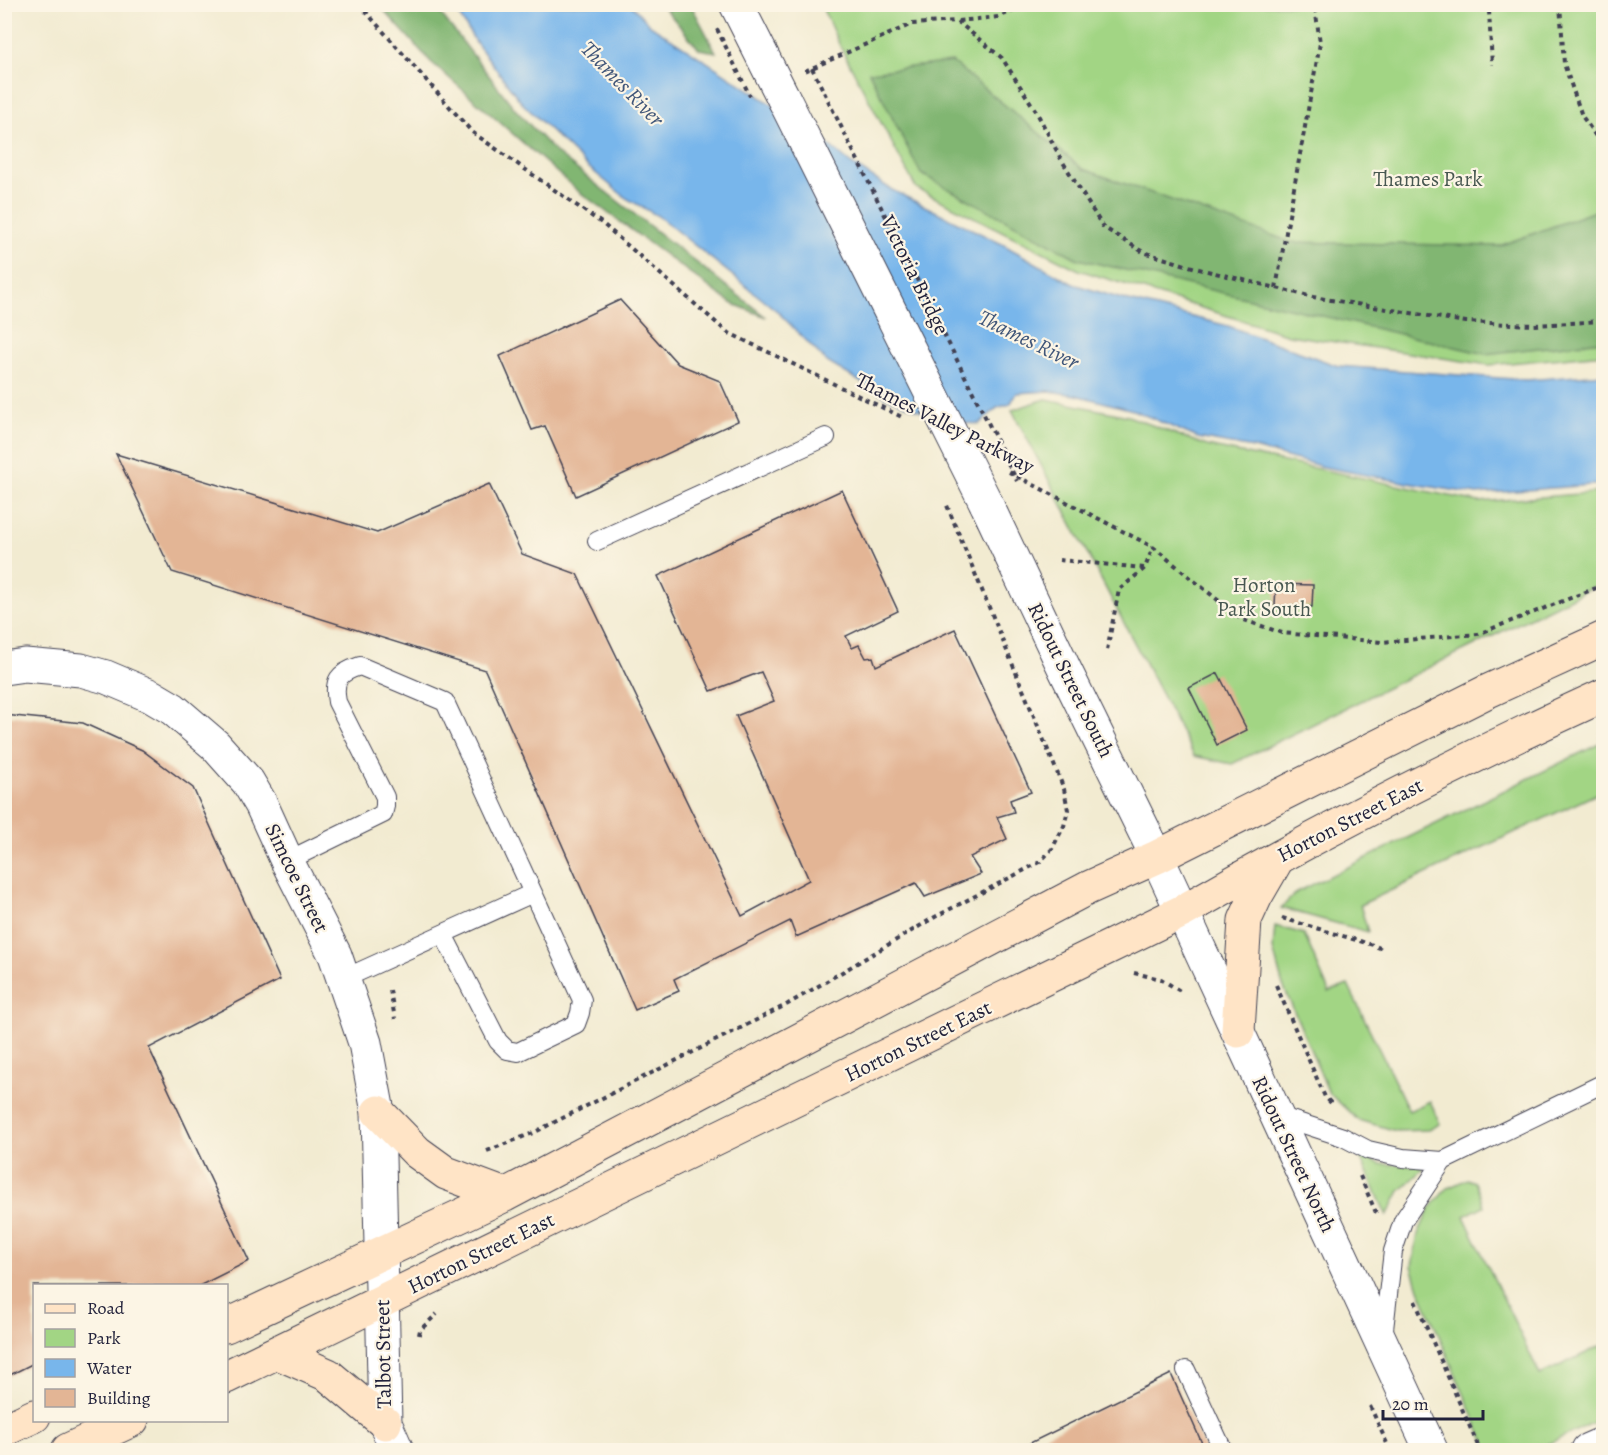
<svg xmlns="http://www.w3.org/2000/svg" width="1608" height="1455" viewBox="0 0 1608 1455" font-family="Alegreya,serif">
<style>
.green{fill:#a2d584;stroke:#627c60;stroke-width:1.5}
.forest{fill:#81b672;stroke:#526c56;stroke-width:1.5}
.water{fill:#78b6eb;stroke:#4d6c93;stroke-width:1.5}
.building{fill:#e3b595}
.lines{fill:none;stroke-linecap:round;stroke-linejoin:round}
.service-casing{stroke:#414052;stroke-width:20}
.minor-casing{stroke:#414052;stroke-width:35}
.tertiary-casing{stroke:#414052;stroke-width:35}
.secondary-casing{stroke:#414052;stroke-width:35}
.path{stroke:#414052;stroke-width:4;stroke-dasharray:4.5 4.5;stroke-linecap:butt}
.service{stroke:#fff;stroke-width:18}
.minor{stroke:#fff;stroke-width:33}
.tertiary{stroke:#fff;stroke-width:33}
.secondary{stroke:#ffe4c6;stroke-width:33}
.tertiary-bridge-casing{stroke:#414052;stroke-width:35;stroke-linecap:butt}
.path-bridge{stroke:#414052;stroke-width:4;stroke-dasharray:4.5 4.5;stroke-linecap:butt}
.tertiary-bridge{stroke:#fff;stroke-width:33}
.labels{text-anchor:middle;stroke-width:4.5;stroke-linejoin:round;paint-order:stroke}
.park-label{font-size:21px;fill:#485851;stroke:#fcf5e5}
.street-label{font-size:21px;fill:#22223b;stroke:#fcf5e5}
.water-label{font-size:22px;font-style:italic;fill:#405679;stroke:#fcf5e5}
</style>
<rect width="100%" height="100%" fill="#fcf5e5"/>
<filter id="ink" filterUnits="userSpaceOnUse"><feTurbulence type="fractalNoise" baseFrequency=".0167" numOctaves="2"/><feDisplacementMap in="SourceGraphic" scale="12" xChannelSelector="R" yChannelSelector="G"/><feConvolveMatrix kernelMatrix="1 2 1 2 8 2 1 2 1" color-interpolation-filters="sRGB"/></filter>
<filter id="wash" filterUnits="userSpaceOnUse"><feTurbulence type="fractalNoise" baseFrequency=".008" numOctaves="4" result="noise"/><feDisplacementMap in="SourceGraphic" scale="24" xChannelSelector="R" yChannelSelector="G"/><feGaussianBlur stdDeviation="1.35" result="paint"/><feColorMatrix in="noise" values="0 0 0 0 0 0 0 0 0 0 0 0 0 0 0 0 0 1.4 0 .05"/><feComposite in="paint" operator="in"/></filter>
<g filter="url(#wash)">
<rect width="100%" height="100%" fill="#f2ebd1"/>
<path class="green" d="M 821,5 L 1603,5 L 1603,354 L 1489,365 L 1289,335 L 1079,270 L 916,188 L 840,46 Z
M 1046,399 L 1128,416 L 1207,446 L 1479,502 L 1603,492 L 1603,582 L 1232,764 L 1194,756 L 1012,410 Z
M 1603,742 L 1603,791 L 1360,905 L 1368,932 L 1281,908 L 1297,892 Z
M 1275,926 L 1304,934 L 1329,992 L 1348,985 L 1409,1111 L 1430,1101 L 1440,1124 L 1429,1130 L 1397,1131 L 1358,1120 L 1329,1093 L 1282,983 L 1273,949 Z
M 1359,1155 L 1381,1164 L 1427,1166 L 1400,1191 L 1387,1216 Z
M 1467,1179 L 1475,1182 L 1484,1206 L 1464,1216 L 1540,1375 L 1603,1345 L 1603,1418 L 1535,1450 L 1488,1450 L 1419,1289 L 1412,1266 L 1418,1234 L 1429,1210 L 1446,1189 Z"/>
<path class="forest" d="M 379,5 L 434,5 L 515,109 L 555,152 L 766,317 L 731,303 L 578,191 L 431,62 Z
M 662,5 L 691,5 L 716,52 L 699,49 Z
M 952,62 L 1083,169 L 1291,242 L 1499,246 L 1603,208 L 1603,341 L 1485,354 L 1078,259 L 921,174 L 869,72 Z"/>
<path class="water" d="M 453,5 L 631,5 L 650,25 L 785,113 L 823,140 L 850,163 L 892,190 L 1004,245 L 1073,284 L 1125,300 L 1228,326 L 1338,366 L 1527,380 L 1603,374 L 1603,484 L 1477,494 L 1414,484 L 1324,467 L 1253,448 L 1198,438 L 1133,410 L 1076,395 L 1049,391 L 1017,393 L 1010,404 L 997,408 L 979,424 L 949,422 L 886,397 L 827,362 L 777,311 L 658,216 L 626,198 L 587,166 L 521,102 L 475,41 Z"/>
<g id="blocks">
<path class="building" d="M 620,300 L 678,364 L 720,381 L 738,421 L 576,496 L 545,426 L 532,430 L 500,356 Z
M 116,454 L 377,533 L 489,484 L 522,554 L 577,574 L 742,916 L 809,880 L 736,716 L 774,701 L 761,672 L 711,691 L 658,576 L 842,490 L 898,611 L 846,636 L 852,648 L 859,645 L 866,658 L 873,657 L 876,666 L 955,629 L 1031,792 L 1010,800 L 1014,812 L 997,817 L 1007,839 L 970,857 L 981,874 L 925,897 L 916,883 L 796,937 L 790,921 L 674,979 L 679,991 L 635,1010 L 485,670 L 172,572 Z
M 1276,584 L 1313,585 L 1312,607 L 1275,606 Z
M 1218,673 L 1247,730 L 1217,745 L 1189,688 Z
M 4,715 L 83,723 L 142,750 L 193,788 L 280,980 L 149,1048 L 249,1261 L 199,1286 L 34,1286 L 34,1363 L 4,1378 Z
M 1171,1374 L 1205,1450 L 1034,1450 L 1030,1443 Z"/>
</g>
</g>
<g filter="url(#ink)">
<use href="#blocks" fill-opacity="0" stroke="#414052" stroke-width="1.5"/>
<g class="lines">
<g class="service-casing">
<path id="service" d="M 597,541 L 826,437
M 287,861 L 383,814 L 385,806 L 385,797 L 337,702 C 333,680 338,673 360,666 L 445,702 L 533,893 L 343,979
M 443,934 L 498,1041 L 507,1050 L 518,1052 L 576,1024 L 580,1013 L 582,1000 L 533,893
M 1276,1115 L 1343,1137 L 1368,1150 L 1403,1158 L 1443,1161 L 1403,1221 L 1393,1251 L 1383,1338
M 1443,1161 L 1604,1083
M 1186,1370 L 1223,1450"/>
</g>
<g class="minor-casing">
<path id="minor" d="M 4,668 L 25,665 L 81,670 L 106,677 L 151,696 L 173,709 L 215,745 L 248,782 L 261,804 L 287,861 L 335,955 L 365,1043 L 378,1112 L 385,1423 L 397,1450
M 1157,857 L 1431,1450
M 1588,1450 L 1604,1443"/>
</g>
<g class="tertiary-casing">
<path id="tertiary" d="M 736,4 L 784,99
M 986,503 L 1066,672 L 1157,857"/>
</g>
<g class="secondary-casing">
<path id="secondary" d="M 1238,1031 L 1245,920 L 1256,896 L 1278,858
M 378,1112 L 417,1152 L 446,1173 L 505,1195
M 226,1326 L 505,1195 L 1088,888 L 1157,857 L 1486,692 L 1604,638
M 278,1353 L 328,1375 L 385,1423
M 226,1377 L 1183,911 C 1320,832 1460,761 1604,695
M 4,1430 L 34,1416
M 68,1450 L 132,1420"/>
</g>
<path class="path" d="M 359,4 L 472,132 L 603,224 L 727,332 L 904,418
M 1151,4 L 1154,10
M 1307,4 L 1315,7 L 1388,4
M 1483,4 L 1489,11 L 1492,65
M 1560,4 L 1564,64 L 1582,116 L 1604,148
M 958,21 L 998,17 L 1031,4
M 805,71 L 912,24 L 957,21 L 1002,58 L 1036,111 L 1061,159 L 1103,227 L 1143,252 L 1199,269 L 1313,297 L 1466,322 L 1533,325 L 1604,321
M 1276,288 L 1320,43 L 1315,7
M 1009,472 L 1153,547 L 1241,619 L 1282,633 L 1382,642 L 1478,634 L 1604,585
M 1059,560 L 1144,568
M 1107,650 L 1119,590 L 1145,568 L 1153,547
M 1282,918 L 1373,945 L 1384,950
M 1134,973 L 1161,979 L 1180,991
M 1276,985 L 1325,1097 L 1333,1105
M 390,990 L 395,1019
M 487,1151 L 533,1133 L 788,1004 L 935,917 L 1040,862 L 1052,849 L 1064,826 L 1068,810 L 1064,789 L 946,503
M 1360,1176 L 1377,1215
M 1415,1301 L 1480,1450
M 419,1335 L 420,1330 L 437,1314
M 1370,1406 L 1390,1450"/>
<use href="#service" class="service"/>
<use href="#minor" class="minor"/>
<use href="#tertiary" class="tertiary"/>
<use href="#secondary" class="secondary"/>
<g class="tertiary-bridge-casing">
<path id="tertiary-bridge" d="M 784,99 L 986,503"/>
</g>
<path class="path-bridge" d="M 717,29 L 750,96
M 812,68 L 1017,481"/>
<use href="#tertiary-bridge" class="tertiary-bridge"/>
</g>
</g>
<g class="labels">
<g class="park-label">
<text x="1428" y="186">Thames Park</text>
<text x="1264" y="592">Horton<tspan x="1264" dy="24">Park South</tspan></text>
</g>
<g class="street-label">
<text transform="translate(915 275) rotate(64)" y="7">Victoria Bridge</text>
<text transform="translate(945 423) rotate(27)" y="7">Thames Valley Parkway</text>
<text transform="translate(1071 680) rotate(64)" y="7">Ridout Street South</text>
<text transform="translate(1350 820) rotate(-27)" y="7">Horton Street East</text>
<text transform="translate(297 878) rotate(64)" y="7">Simcoe Street</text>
<text transform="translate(918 1041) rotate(-26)" y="7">Horton Street East</text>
<text transform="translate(1294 1154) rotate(65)" y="7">Ridout Street North</text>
<text transform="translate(481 1253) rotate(-26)" y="7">Horton Street East</text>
<text transform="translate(383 1354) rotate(-91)" y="7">Talbot Street</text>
</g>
<g class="water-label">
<text transform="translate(623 83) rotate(46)" y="8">Thames River</text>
<text transform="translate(1029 339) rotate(26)" y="8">Thames River</text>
</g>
</g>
<rect width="1608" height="1455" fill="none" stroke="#fcf5e5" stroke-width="24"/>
<rect x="33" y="1284" width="195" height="138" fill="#fcf5e5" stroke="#a5a1a1" stroke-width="1.5"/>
<rect x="45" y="1304" width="30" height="9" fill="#ffe4c6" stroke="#a5a1a1" stroke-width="1.5"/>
<text x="87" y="1314" font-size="18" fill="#22223b">Road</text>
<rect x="45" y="1329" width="30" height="18" fill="#a2d584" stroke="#a5a1a1" stroke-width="1.5"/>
<text x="87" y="1344" font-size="18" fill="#22223b">Park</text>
<rect x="45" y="1359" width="30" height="18" fill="#78b6eb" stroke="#a5a1a1" stroke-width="1.5"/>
<text x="87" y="1374" font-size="18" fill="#22223b">Water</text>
<rect x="45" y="1389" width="30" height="18" fill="#e3b595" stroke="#a5a1a1" stroke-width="1.5"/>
<text x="87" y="1404" font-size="18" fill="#22223b">Building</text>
<path d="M1383 1410v9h100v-9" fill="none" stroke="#22223b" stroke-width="3"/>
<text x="1392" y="1410" font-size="18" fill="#22223b" stroke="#fcf5e5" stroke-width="4.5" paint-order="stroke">20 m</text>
</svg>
